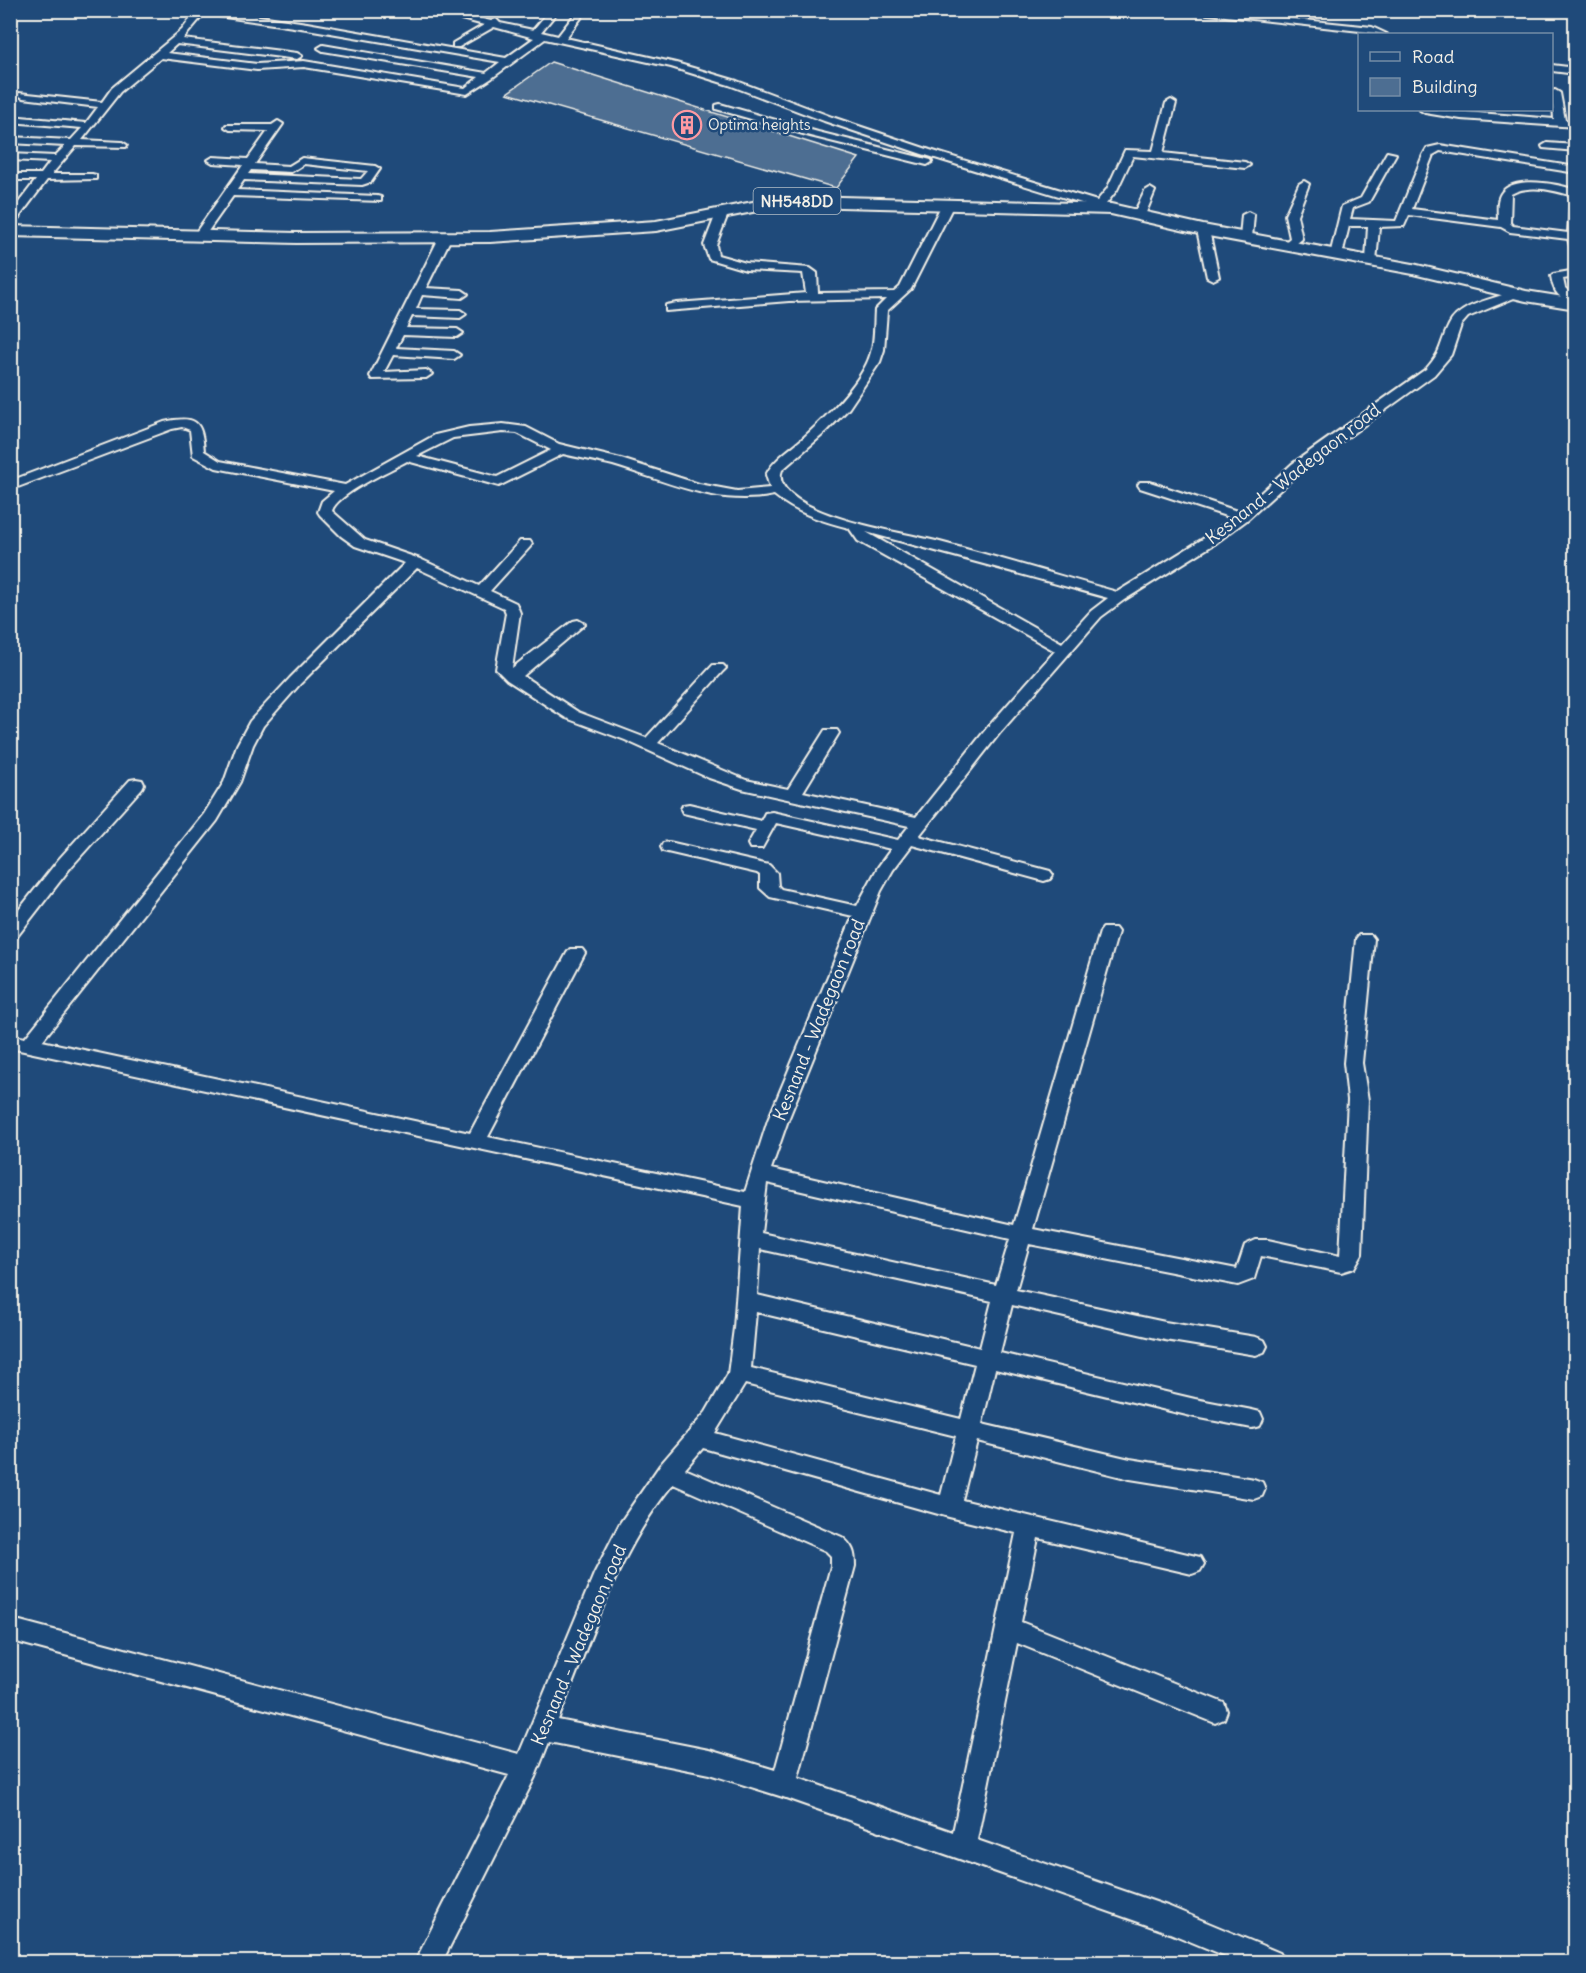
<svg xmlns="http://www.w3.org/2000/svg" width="1586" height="1973" viewBox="0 0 1586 1973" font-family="Delius,sans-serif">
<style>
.building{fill:#4d6e92;stroke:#f4f1e8;stroke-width:1.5}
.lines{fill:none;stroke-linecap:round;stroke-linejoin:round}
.minor-casing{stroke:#f4f1e8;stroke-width:4}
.highway-casing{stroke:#f4f1e8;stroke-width:4}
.minor{fill:#1f4a7a;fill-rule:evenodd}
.highway{fill:#1f4a7a;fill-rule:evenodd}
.labels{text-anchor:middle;stroke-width:5;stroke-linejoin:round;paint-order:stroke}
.far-poi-label{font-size:15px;fill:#f4f1e8;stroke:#1f4a7a;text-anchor:start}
.shield{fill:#1f4a7a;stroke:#b4bfc7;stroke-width:1.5}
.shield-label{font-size:16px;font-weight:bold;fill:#f4f1e8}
.street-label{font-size:18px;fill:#f4f1e8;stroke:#1f4a7a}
</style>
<rect width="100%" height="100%" fill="#1f4a7a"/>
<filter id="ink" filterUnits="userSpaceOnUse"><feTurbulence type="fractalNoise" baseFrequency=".0167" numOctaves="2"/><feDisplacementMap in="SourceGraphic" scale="12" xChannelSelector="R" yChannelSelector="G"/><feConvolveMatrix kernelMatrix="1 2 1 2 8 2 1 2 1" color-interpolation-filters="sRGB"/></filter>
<g filter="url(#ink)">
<path class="building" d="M 551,62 L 859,158 L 836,188 L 507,93 Z"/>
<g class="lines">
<g class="minor-casing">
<path id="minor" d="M 197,10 L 219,10 L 307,23 L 506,58 L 534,38 L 494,27 L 459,47 L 453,47 L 453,43 L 484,25 L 427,10 L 445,10 L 491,21 L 496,19 L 500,23 L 533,30 L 550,10 L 559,10 L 541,32 L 558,36 L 578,10 L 587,10 L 566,38 L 676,63 L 737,81 L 832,117 L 930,150 L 1097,201 L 1107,189 L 1125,150 L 1153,151 L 1166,103 L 1171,100 L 1176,103 L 1163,153 L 1245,162 L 1250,165 L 1245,168 L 1133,156 L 1117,190 L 1106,204 L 1117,209 L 1111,212 L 922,154 L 824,121 L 729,85 L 671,67 L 545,39 L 492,78 L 467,94 L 304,67 L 257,70 L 161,58 L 120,92 L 82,140 L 122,142 L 127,145 L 126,147 L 76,146 L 52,174 L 92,174 L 96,175 L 96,179 L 47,180 L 14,224 L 10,225 L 10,214 L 36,180 L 10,180 L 10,174 L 41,174 L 50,162 L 10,160 L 10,154 L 55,156 L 65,146 L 10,143 L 10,137 L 71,140 L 82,128 L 10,122 L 10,116 L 86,123 L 98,107 L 23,98 L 18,95 L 19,93 L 102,102 L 112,88 L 182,30 ZM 204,14 L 307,29 L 500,62 L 486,73 L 323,45 L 318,48 L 323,51 L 479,77 L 465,88 L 304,61 L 257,64 L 167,53 L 177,44 L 297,59 L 302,56 L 297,53 L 183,39 Z
M 1172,10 L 1208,10 L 1372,27 L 1387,34 Z
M 1552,65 L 1576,68 L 1576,74 L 1552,71 Z
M 1555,90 L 1560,93 L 1565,120 L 1576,121 L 1576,127 L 1461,119 L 1425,113 L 1420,110 L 1440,110 L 1554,119 L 1552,91 Z
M 720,104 L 818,132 L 931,160 L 932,162 L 927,165 L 810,136 L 716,109 L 716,105 Z
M 278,121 L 283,124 L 255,164 L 289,166 L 302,158 L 375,166 L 380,169 L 371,182 L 362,185 L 244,180 L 237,190 L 377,196 L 381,197 L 381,201 L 233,196 L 204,237 L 196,237 L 194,235 L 243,165 L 213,163 L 208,160 L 213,157 L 248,159 L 268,131 L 230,130 L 225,127 L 226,125 L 272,125 ZM 304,164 L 368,171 L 361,179 L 248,174 L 251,170 L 291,172 Z
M 1547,143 L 1576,145 L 1576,151 L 1543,148 L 1542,146 Z
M 1440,145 L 1576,167 L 1576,173 L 1440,151 L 1433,155 L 1412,209 L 1498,220 C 1498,211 1496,199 1502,192 C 1515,175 1559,184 1576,190 L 1576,197 C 1556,191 1531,183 1511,194 L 1510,223 L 1513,226 L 1568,233 L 1570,207 L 1576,204 L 1576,250 L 1571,249 L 1568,239 L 1510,232 L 1501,227 L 1409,215 L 1404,226 L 1379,227 L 1376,263 L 1372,264 L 1366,261 L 1368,226 L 1349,226 L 1342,255 L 1340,257 L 1332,257 L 1330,255 L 1342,206 L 1361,198 L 1387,152 L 1396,154 L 1369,202 L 1353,208 L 1350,219 L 1396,221 L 1423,155 L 1427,148 Z
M 1304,181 L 1309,184 L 1297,215 L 1302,239 L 1291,248 L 1283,248 L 1283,244 L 1290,238 L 1285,215 L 1299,184 Z
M 1150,188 L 1155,191 L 1145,215 L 1143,217 L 1135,217 L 1133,215 L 1145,191 Z
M 947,203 L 953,206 L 911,289 L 887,311 L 884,350 L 880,362 L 849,408 L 827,431 L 782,470 C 777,482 787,492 797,499 C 831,522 895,531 936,541 C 997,557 1057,575 1117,592 L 1206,537 L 1232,518 L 1140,488 L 1138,485 L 1140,482 L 1150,482 L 1240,512 L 1292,464 L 1426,369 C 1443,350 1439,345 1449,325 C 1459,304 1494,299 1514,291 L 1522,291 L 1524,294 L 1468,317 L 1461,325 L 1451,355 L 1434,375 L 1302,470 L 1247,520 L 1216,543 L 1124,600 L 1101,617 L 999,734 L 919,836 L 1050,871 L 1053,875 L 1050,879 L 1044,881 L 912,845 L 893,870 L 881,891 L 788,1120 L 771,1169 L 1014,1225 L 1100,932 L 1103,928 L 1115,928 L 1118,932 L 1033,1229 L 1237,1269 L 1245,1245 L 1256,1240 L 1268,1240 L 1340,1256 L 1348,1100 L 1344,1063 L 1356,939 L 1359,935 L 1371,935 L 1374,939 L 1362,1063 L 1368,1100 L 1362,1254 L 1354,1268 L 1341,1272 L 1261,1256 L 1254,1279 L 1238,1285 L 1029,1244 L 1016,1290 L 1165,1322 L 1256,1337 L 1264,1340 L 1267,1346 L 1264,1352 L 1256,1355 L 1165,1340 L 1012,1305 L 1000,1353 L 1195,1399 L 1252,1410 L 1260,1412 L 1263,1419 L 1260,1426 L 1252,1428 L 1195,1417 L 995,1369 L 982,1424 L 1130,1459 L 1254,1479 L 1262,1482 L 1265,1489 L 1262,1496 L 1254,1499 L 1130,1479 L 977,1441 L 962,1500 L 1200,1557 L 1204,1564 L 1200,1571 L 1192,1574 L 1038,1538 L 1021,1622 L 1224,1703 L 1227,1711 L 1224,1719 L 1215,1723 L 1017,1643 L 977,1840 L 1170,1907 L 1280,1953 L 1284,1962 L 1240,1962 L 1170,1933 L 783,1797 L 709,1774 L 549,1742 L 535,1777 L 442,1962 L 415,1962 L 509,1775 L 20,1643 L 12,1640 L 10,1627 L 20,1621 L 519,1754 L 594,1574 L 620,1523 L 660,1465 L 706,1412 L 728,1374 L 734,1328 L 743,1206 L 10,1048 L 10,1035 L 25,1038 L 204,814 L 224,782 L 237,745 L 250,721 L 290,678 L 405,563 L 355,546 L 341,536 L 320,515 L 318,512 L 322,501 L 334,491 L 216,468 L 193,456 L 190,430 L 182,427 L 172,429 L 10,490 L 10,481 L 164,422 C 196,415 202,421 204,451 L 220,461 L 345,485 L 435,435 L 469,427 L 503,424 L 526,427 L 559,444 L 621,459 L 699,484 L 737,491 L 770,488 L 766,475 C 773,460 789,450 802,439 C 824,419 864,381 871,352 C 875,339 874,324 875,310 L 886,299 L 789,301 L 666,311 L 666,305 L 677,303 L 806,293 L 803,273 L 746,270 L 709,259 L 704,245 L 716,214 L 722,211 L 728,214 L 716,245 L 718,255 L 746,263 L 810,268 L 817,273 L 818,293 L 894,292 L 900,287 L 941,206 ZM 503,432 L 517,433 L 551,450 L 497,477 L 417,456 L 453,438 ZM 563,454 C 580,458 597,461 613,465 C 667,481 717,507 774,495 C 796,513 822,521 849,528 L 858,541 L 1055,651 L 987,728 L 916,817 L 803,792 L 839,733 L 837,730 L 825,730 L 788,789 L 746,780 L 658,743 L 723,671 L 726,668 L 723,665 L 713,665 L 646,738 L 578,712 L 523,676 L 585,624 L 578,620 L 573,621 L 512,668 L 520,613 L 516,603 L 490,591 L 530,547 L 532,544 L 530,541 L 520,541 L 479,586 L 420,559 L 365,540 L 332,511 C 336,494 390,471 407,461 L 499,486 ZM 866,532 L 1108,598 L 1091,611 L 1062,643 ZM 417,568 L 504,608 L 506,613 L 496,669 L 507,680 L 566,718 L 625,740 L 709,778 L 742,789 L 909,826 L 898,840 L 772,812 L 765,813 L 761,821 L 689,804 L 683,805 L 681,809 L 683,813 L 756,830 L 748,844 L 750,848 L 762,848 L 776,823 L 891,849 L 878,867 L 857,906 L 781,889 L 778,886 L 777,873 L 769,865 L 669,842 L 663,843 L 661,847 L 663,851 L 757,873 L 760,875 L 760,888 L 770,897 L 853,916 L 768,1120 L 745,1192 L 488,1137 L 585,953 L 582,949 L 570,949 L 567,953 L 470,1133 L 42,1041 L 217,821 L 240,782 L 253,745 L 263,726 L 300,684 ZM 767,1183 L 1010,1239 L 996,1285 L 761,1233 ZM 760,1249 L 992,1301 L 980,1348 L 757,1295 ZM 756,1312 L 975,1364 L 961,1419 L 751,1368 ZM 745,1384 L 956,1436 L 941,1495 L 715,1433 ZM 703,1448 L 949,1517 L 1016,1533 L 953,1832 L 798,1778 L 855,1566 C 855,1552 853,1546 842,1537 L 685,1469 ZM 673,1484 L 826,1551 L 831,1556 L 831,1566 L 775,1770 L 709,1750 L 558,1720 C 591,1640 617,1552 673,1484 Z
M 1248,212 L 1254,215 L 1252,238 L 1246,241 L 1240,238 L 1242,215 Z
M 1203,227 L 1209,230 L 1219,277 L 1213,280 L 1207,277 L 1197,230 Z
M 445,235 L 451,238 L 426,288 L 462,290 L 468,294 L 462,298 L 422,295 L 416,309 L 460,310 L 466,314 L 460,318 L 412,316 L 406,328 L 457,329 L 463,333 L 457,337 L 403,335 L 396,348 L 454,351 L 460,355 L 454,359 L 393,355 L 384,372 L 426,370 L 432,374 L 426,378 L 372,379 L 370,376 L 439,238 Z
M 1576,270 L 1576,277 L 1563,279 L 1565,288 L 1575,297 L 1569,301 C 1556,297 1553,288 1551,276 L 1553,274 Z
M 136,779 L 142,780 L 144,784 L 142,788 L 71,867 L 16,938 L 10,940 L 10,921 L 59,859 L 130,780 Z"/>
</g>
<g class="highway-casing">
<path id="highway" d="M 802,196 L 1111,204 L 1203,225 L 1413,264 L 1526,291 L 1576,299 L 1576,309 L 1526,301 L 1413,274 L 1203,235 L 1111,214 L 802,206 L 768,209 L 656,231 L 490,242 L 296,243 L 10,236 L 10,226 L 296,233 L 490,232 L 656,221 L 768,199 Z"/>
</g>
<use href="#minor" class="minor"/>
<use href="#highway" class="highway"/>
</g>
</g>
<defs>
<g id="building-ring" transform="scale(1.5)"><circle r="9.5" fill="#1f4a7a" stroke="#ff9aa2" stroke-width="1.5"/><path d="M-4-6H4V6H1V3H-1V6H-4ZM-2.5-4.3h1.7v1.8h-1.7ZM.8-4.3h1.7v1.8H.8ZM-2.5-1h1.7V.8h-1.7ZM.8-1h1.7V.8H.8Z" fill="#ff9aa2"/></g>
</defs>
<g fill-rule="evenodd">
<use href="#building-ring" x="687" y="125"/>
</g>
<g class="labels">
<g class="far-poi-label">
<text x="708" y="130">Optima heights</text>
</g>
<rect class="shield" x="753.5" y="188" width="87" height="26" rx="4.5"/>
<g class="shield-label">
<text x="797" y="207">NH548DD</text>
</g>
<g class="street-label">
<text transform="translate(1293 474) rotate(-38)" y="6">Kesnand - Wadegaon road</text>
<text transform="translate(819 1020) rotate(-68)" y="6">Kesnand - Wadegaon road</text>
<text transform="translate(579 1645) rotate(-67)" y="6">Kesnand - Wadegaon road</text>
</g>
</g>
<rect width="1586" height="1973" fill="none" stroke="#1f4a7a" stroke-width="36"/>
<rect x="18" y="18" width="1550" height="1937" fill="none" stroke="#f4f1e8" stroke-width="2" filter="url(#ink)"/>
<rect x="1358" y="33" width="195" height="78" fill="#1f4a7a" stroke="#748da6" stroke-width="1.5"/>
<rect x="1370" y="52" width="30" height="9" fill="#1f4a7a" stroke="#748da6" stroke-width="1.5"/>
<text x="1412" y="63" font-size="18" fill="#f4f1e8">Road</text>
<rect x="1370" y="78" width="30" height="18" fill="#4d6e92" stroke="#748da6" stroke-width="1.5"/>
<text x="1412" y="93" font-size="18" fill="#f4f1e8">Building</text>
</svg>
